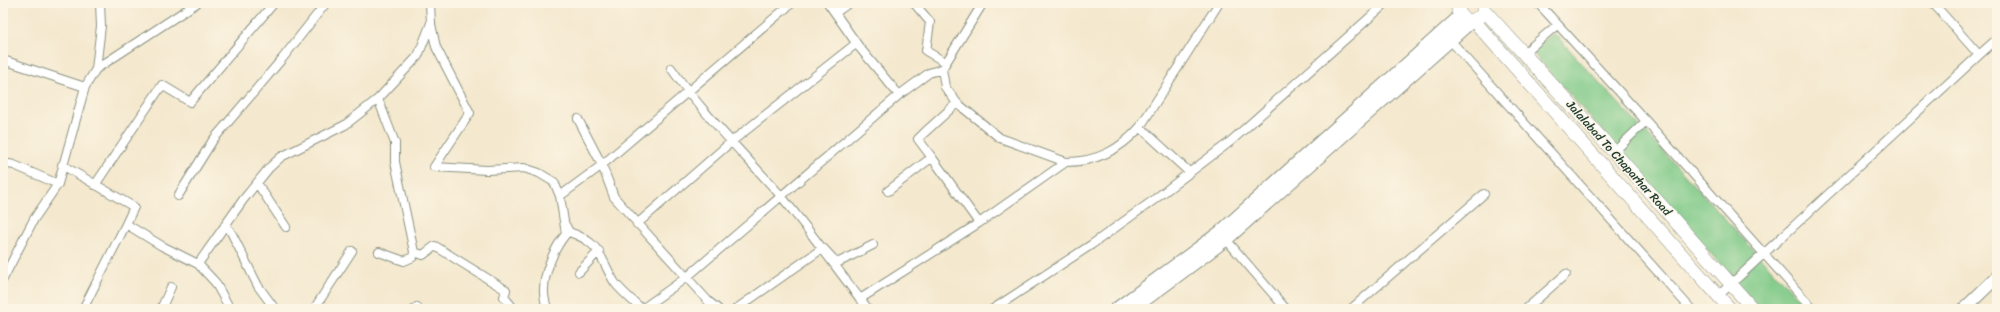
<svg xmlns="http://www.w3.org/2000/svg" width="2000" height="312" viewBox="0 0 2000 312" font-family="Sriracha,sans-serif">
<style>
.green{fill:#7ec987;stroke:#4e835e}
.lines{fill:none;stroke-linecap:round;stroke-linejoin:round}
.street-casing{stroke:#8a9281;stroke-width:10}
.secondary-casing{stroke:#8a9281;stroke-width:14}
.primary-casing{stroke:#8a9281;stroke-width:14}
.street{stroke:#fff;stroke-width:8}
.secondary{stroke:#fff;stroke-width:12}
.primary{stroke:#fff;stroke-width:13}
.labels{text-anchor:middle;stroke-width:3;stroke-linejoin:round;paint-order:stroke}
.street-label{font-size:12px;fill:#1f3d34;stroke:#fcf5e5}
</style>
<rect width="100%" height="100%" fill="#fcf5e5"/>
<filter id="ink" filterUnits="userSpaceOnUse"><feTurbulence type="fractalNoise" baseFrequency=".025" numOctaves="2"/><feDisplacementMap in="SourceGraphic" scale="8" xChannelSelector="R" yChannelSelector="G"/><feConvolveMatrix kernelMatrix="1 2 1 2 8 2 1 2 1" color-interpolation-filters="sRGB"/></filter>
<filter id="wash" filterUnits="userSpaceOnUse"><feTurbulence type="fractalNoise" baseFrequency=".012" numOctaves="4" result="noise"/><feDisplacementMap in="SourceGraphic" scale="16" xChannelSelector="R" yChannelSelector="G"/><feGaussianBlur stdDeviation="0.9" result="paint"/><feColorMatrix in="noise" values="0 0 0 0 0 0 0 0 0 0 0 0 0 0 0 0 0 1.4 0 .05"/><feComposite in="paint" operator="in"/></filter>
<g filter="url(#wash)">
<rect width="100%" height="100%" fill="#f4e8ce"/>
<path class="green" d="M 1554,33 L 1796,296 L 1807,309 L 1760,309 L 1531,51 Z"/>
</g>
<g filter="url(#ink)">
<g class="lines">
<g class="street-casing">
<path id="street" d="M 828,3 L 859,47
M 914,3 L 930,22 L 926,51 L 945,62
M 1538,3 L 1646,121 L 1813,309
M 835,13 L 849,3
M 431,24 L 436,47 L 470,113 L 434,167
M 1451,41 L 1691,309
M 1524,53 L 1557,25
M 1979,55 L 1997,39
M 3,60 L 85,87
M 671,68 C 703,114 744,154 781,196 C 812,233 839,272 868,309
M 96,69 L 197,3
M 378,99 L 395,143 L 395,162 L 414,252 L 413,257 L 404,261 L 379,252
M 578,119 L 602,165 L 614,197 L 708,301 L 718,309
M 1140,127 L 1189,172
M 1614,152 L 1646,121
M 933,159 L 979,223
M 1066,162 C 1097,162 1120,150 1140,127 L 1219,3
M 3,163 L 14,165 L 58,184
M 62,165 L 134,207 L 126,224
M 434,167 L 487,170 L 524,168 L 539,173 L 554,182 L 560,196 L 566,234 C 554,248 543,274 544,293 C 544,298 546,304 547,309
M 257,183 L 286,227
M 95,185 L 162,85 L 190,102 L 274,3
M 888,191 L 927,161 L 933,159 L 918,139 L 924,133 L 957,103
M 178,196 L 213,140 L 282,59 L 326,3
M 560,196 L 602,165 L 792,3
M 637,224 L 731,142 L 853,46 L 856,45 L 859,47 L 899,95
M 225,225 L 231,232 L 258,286 L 275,309
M 566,226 L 569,232 C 602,243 599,257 615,283 C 622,292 633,301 642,309
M 1224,237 L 1286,309
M 414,252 L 423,255 L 435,246 L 506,290 L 504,297 L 514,309
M 579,272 L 599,251
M 3,279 L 34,219 L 58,184 L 85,87 L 96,69 L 101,26 L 100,3
M 1718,296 L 1979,55 L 1933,3
M 860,299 L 979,223 L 1066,162 L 1000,138 L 957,103 L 945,87 L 942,69
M 83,309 L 126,224 L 162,246 L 198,264
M 161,309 L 171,287
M 230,309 L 215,282 L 198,264 L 243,200 L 269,168 L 281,157 L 345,125 L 378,99 L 418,56 L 431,23 L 430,3
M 314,309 L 352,251
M 415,309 L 417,307
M 642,309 L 687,277 L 899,95 L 929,73 L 942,69 L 983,3
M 736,309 L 823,248 L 837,263 L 873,245
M 993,309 L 1091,245 L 1151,202 L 1231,141 L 1386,3
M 1351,309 L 1484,194
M 1526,309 L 1566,274"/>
</g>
<g class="secondary-casing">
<path id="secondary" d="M 1116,309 L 1220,232 L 1460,16
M 1133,309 L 1227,239 L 1472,21
M 1964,309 L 1997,277"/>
</g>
<g class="primary-casing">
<path id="primary" d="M 1460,3 L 1458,11 L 1465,20 L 1472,21 L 1481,16
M 1483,9 L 1614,152 L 1753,309
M 1474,21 L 1730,309"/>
</g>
<use href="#street" class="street"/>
<use href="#secondary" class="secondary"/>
<use href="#primary" class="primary"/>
</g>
</g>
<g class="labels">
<g class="street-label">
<text transform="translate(1619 158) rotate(48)" y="4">Jalalabad To Chaparhar Road</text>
</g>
</g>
<rect width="2000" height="312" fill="none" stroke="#fcf5e5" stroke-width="16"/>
</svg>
